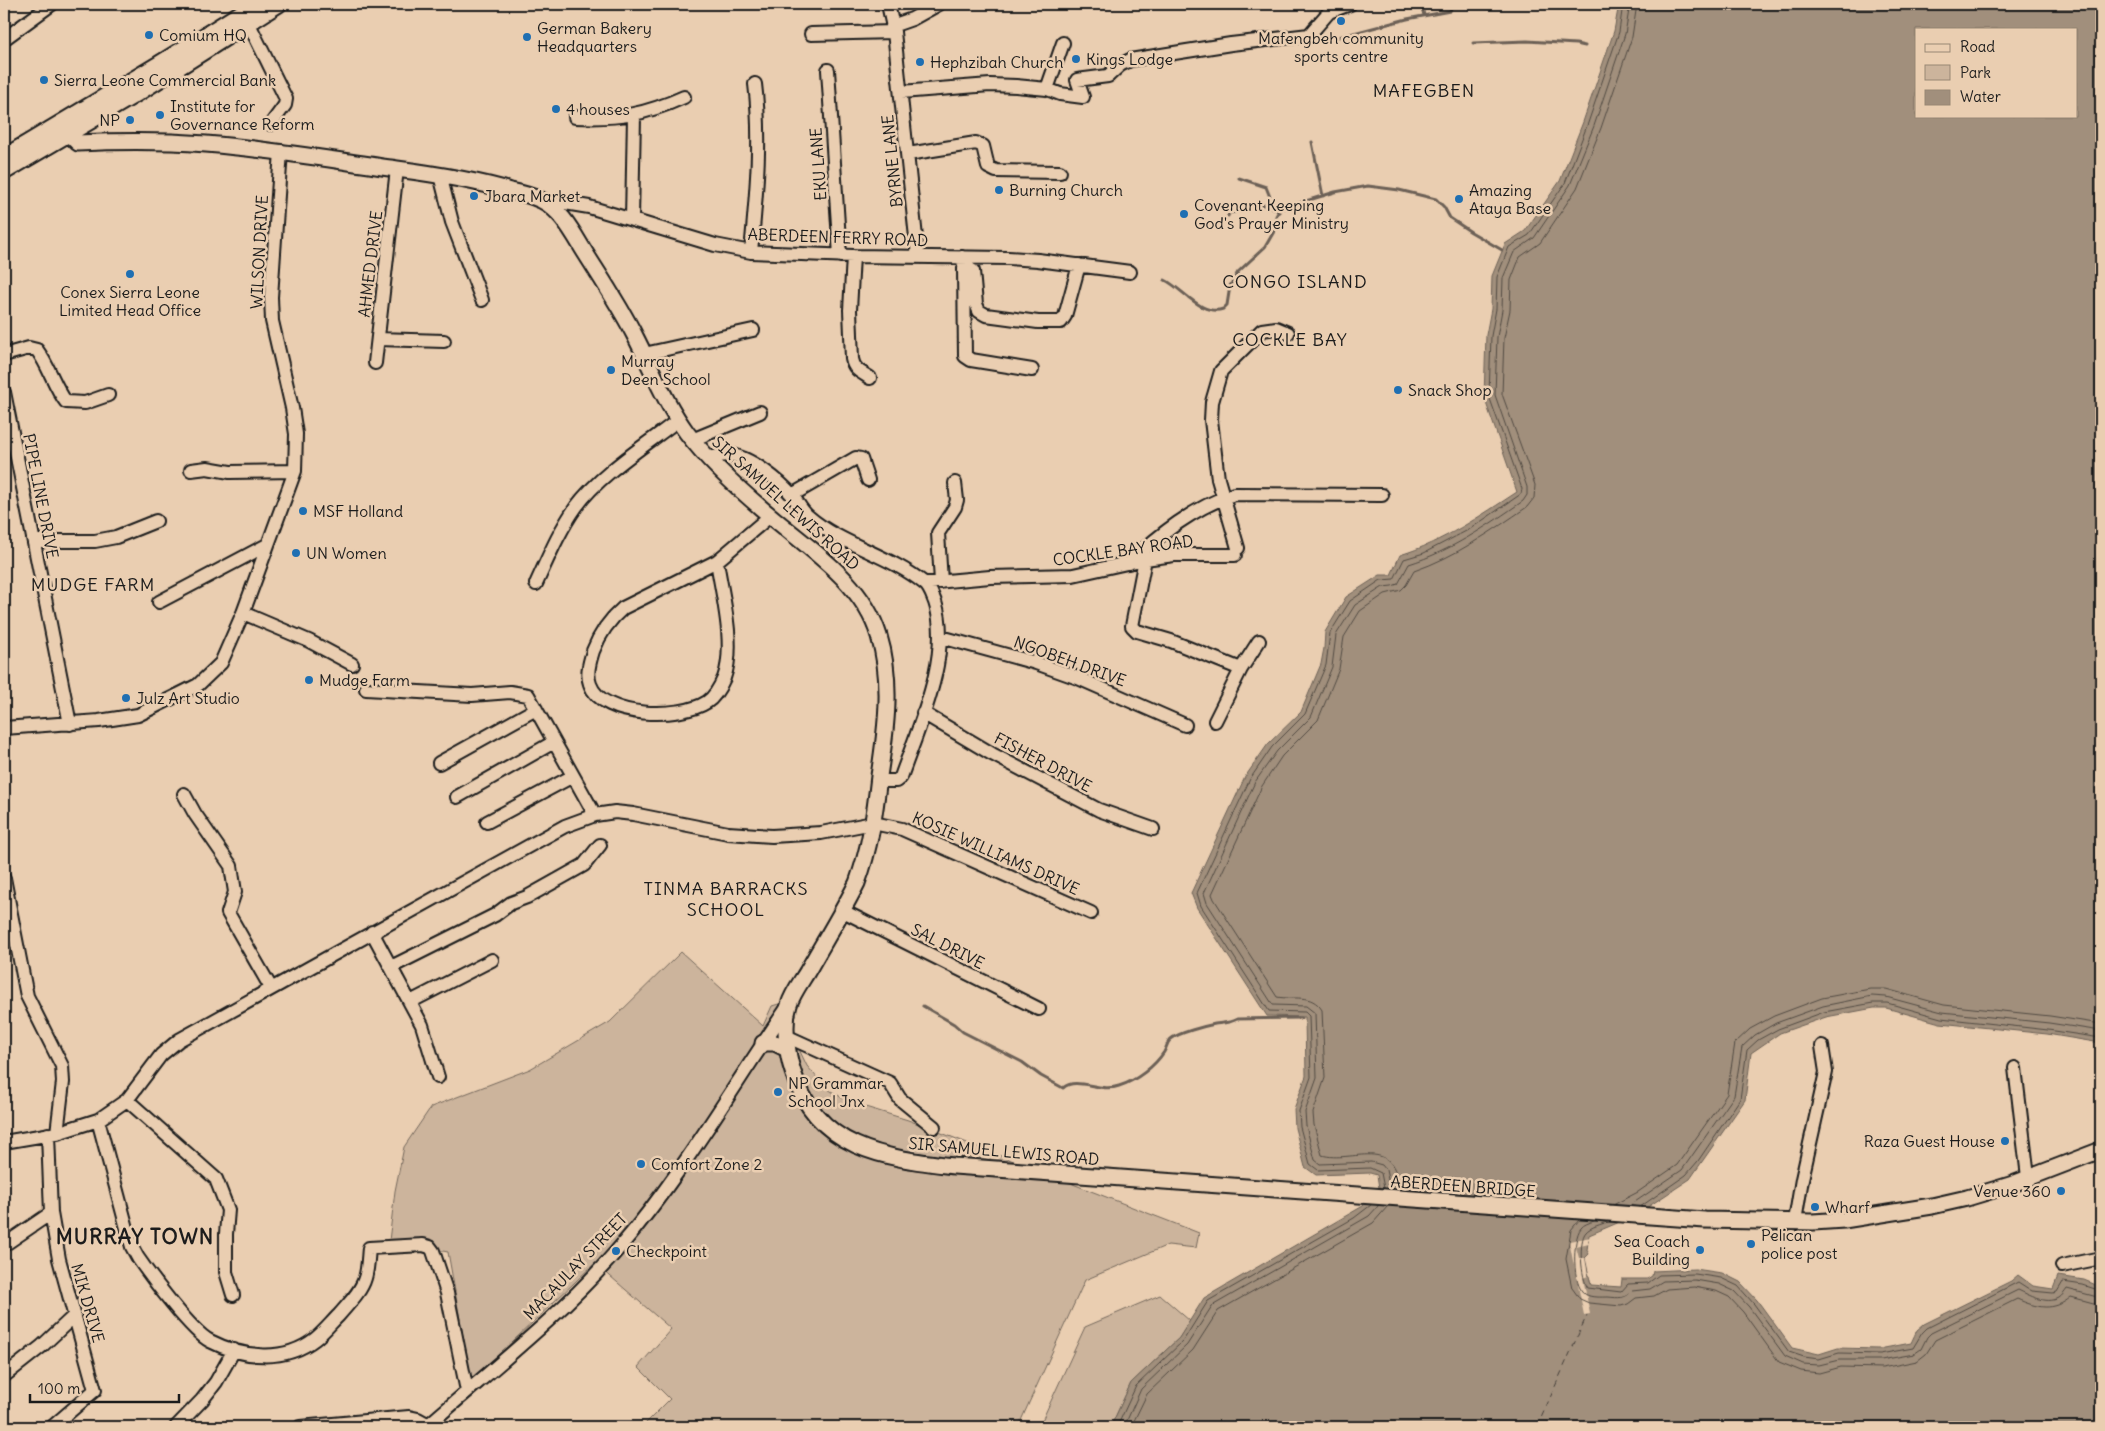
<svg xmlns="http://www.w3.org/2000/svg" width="2105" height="1431" viewBox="0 0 2105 1431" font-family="Delius,sans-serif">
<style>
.green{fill:#ccb49c;stroke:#74685c}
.water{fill:#a18f7c;stroke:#6c6156;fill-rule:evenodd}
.pier{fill:#eaceb1}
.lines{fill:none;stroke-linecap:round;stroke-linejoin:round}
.shore{stroke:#514a42;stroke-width:1}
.stream{stroke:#6c6156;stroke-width:3}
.ferry{stroke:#443e39;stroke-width:1;stroke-dasharray:6 5;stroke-linecap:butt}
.minor-casing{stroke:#1c1c1c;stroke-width:16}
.major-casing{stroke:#1c1c1c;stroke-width:19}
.minor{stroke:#eaceb1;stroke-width:12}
.major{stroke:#eaceb1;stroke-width:15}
.poi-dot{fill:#1f6fb2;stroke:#eaceb1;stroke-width:2}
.labels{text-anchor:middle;stroke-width:5;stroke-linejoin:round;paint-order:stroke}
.poi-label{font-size:16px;fill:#1c1c1c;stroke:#eaceb1;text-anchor:start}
.street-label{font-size:16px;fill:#1c1c1c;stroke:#eaceb1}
.neighbourhood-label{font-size:18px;letter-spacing:1px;fill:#1c1c1c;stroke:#eaceb1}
.district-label{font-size:21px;font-weight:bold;letter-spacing:1px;fill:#1c1c1c;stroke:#eaceb1}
</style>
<rect width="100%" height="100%" fill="#eaceb1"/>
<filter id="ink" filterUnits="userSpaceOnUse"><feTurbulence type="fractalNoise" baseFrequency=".02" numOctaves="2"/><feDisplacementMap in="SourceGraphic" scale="10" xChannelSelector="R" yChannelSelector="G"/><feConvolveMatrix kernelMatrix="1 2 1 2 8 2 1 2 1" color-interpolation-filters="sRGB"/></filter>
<g filter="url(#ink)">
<path class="green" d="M 681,952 L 763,1026 L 772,1006 L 782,1003 L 795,1041 L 807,1066 L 826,1088 L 849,1102 L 908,1120 L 1199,1233 L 1196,1248 L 1168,1245 L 1085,1280 L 1018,1427 L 642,1427 L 670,1399 L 638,1367 L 671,1329 L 595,1263 L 471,1381 L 448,1252 L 389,1241 L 395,1191 L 404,1147 L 431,1107 L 530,1069 L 610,1022 Z
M 1160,1295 L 1190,1321 L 1179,1338 L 1131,1383 L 1112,1424 L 1113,1427 L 1039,1427 L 1085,1327 Z"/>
<path class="water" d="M 1619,4 L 2101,4 L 2101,1043 L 2047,1034 L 1940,1023 L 1886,1008 L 1874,1008 L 1826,1017 L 1780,1033 L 1751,1053 L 1745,1100 L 1690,1179 L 1634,1216 L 1589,1235 L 1587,1250 L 1589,1254 L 1585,1258 L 1591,1285 L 1621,1287 L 1622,1279 L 1647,1279 L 1652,1276 L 1653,1271 L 1695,1269 L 1722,1273 L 1740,1282 L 1757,1300 L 1792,1348 L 1819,1354 L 1838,1348 L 1879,1349 L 1911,1343 L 1917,1330 L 1924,1324 L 2011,1281 L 2018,1275 L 2033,1286 L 2053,1289 L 2058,1276 L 2084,1280 L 2101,1287 L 2101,1427 L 1113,1427 L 1112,1424 L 1131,1383 L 1179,1338 L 1204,1298 L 1363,1206 L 1379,1188 L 1377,1175 L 1370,1173 L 1316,1175 L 1305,1167 L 1295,1128 L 1294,1109 L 1306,1076 L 1305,1017 L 1267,1016 L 1197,908 L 1191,893 L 1245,777 L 1268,744 L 1301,712 L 1321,664 L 1324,648 L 1325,632 L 1346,597 L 1380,575 L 1391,575 L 1400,555 C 1443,542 1480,516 1517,492 L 1484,397 L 1486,335 L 1491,309 L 1492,276 L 1505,244 L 1525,231 L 1560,181 L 1583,122 L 1614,31 ZM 1916,29 L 2076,29 L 2076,116 L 1916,116 Z"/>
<path class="pier" d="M 1591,1237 L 1588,1240 L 1589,1244 L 1576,1247 L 1579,1258 L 1585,1258 L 1588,1276 L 1583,1278 L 1590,1314 L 1584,1315 L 1569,1241 Z"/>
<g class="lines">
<path class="shore" d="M 1384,1188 L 1381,1173 L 1370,1168 L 1318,1170 L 1310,1164 L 1300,1127 L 1299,1111 L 1311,1077 L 1309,1016 L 1305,1012 L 1269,1011 L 1201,906 L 1197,893 L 1250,779 L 1272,747 L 1305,714 L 1326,665 L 1330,633 L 1350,601 L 1381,580 L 1394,579 L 1404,559 L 1424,553 L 1470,529 L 1521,494 L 1522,489 L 1489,396 L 1491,336 L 1496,309 L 1497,277 L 1509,247 L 1529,235 L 1565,183 L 1588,123 L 1619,32 L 1623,4
M 1390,1189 L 1386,1170 L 1382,1165 L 1371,1162 L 1320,1164 L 1315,1160 L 1306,1126 L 1305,1112 L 1317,1078 L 1315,1013 L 1306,1006 L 1273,1005 L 1207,903 L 1204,893 L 1255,782 L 1277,751 L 1311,717 L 1332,667 L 1336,635 L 1355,605 L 1383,587 L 1392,586 L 1398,584 L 1409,564 C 1451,551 1487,526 1523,501 L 1527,495 L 1527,487 L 1495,395 L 1497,337 L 1502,310 L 1503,278 L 1514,252 L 1534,238 L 1570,185 L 1594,126 L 1625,34 L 1630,4
M 1398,1189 C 1397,1134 1351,1164 1322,1155 L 1314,1125 L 1313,1113 L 1325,1078 L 1322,1010 C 1312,993 1293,1000 1277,997 L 1214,899 L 1212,894 L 1262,786 L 1282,756 L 1318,720 L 1339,669 L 1344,637 L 1360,611 L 1385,594 L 1401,590 L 1406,585 L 1414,571 C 1455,557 1492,531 1527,507 L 1534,498 L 1535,485 L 1502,394 L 1504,338 L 1510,310 L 1511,280 L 1520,257 L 1540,243 L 1577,188 L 1601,128 L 1632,37 L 1637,4
M 1613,1205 L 1638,1192 L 1677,1165 L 1727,1094 L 1735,1043 L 1750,1029 L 1774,1016 L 1822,998 L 1870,989 L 1886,989 L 1944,1005 L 2050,1016 L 2101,1024
M 1629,1206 L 1682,1170 L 1734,1096 L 1742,1047 L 1755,1035 L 1776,1023 L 1823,1006 L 1872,996 L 1886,997 L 1942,1012 L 2049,1023 L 2101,1031
M 1640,1207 L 1686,1175 L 1698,1161 L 1740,1099 L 1747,1050 L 1758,1040 L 1778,1029 L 1824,1012 L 1873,1003 L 1887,1003 L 1941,1018 L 2048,1030 L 2101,1038
M 1579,1220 L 1571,1230 L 1566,1259 L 1572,1288 L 1580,1299 L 1589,1303 L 1621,1306 L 1628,1304 L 1636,1298 L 1654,1296 L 1667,1289 L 1694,1287 L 1716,1291 L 1729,1297 L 1743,1312 L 1779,1362 L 1801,1371 L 1819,1373 L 1841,1367 L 1882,1368 L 1917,1361 L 1926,1354 L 1935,1340 L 2017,1299 C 2037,1308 2054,1312 2071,1297 L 2101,1305
M 1594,1221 C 1589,1223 1584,1224 1581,1228 C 1572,1239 1572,1286 1585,1294 C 1591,1298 1601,1297 1608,1297 C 1619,1298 1625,1299 1632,1291 L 1650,1289 L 1663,1281 L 1695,1280 L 1719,1284 L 1734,1291 L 1749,1307 L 1785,1356 L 1803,1364 L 1819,1365 L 1840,1360 L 1881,1360 L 1914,1354 L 1921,1349 L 1927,1337 L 1931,1333 L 2018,1290 C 2029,1295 2046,1305 2059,1298 C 2062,1296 2065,1292 2067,1289 L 2101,1298
M 1608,1222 C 1602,1224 1590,1227 1586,1232 C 1578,1240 1581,1279 1588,1288 L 1621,1292 L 1628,1284 L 1648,1283 L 1659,1275 L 1695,1274 L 1721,1278 L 1738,1286 L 1754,1304 L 1789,1352 L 1804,1357 L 1819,1359 L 1839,1353 L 1880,1354 L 1913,1348 L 1922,1333 L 1927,1328 L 2018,1282 L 2032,1291 L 2053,1293 L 2057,1292 L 2063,1282 L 2083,1285 L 2101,1291
M 1117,1427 L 1136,1386 L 1183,1341 L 1208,1301 L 1354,1218 L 1371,1205
M 1124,1427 L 1141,1389 L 1187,1345 L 1212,1306 L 1369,1216 L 1379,1205
M 1131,1427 L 1147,1394 L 1193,1350 L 1218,1311 L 1373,1223 L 1388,1206"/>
<path class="stream" d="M 1421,4 L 1424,15
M 1473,43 L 1527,41 L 1576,44 L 1585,46
M 1292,44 L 1335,38 L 1407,19 L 1450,11 L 1452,6 L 1481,6 L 1487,8 L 1502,5 L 1536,4
M 1312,142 L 1323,196
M 1239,178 L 1266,187 L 1274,207
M 1228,216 L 1229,213 C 1248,212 1263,196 1279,212
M 1165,280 C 1182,288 1202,317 1223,309 L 1227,305 L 1230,286 L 1238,272 L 1265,247 L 1276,228 L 1276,216 L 1280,209 L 1335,192 L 1368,186 L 1399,190 L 1436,199 L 1444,207 L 1450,218 L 1471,232 L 1502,250
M 923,1006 L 954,1024 L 963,1032 L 1022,1062 L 1041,1076 L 1063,1088 C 1077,1076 1099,1093 1119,1086 C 1136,1081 1155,1066 1164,1052 C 1167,1047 1167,1042 1171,1039 C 1178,1033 1205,1026 1215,1024 C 1223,1023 1230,1023 1237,1019 L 1301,1018"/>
<path class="ferry" d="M 1537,1427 L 1587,1315"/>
<g class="minor-casing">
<path id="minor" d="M 888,4 L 894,32 L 918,256
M 249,24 L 286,99 L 285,105 L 271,124
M 892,26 L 912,19 L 939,4
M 811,34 L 894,32
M 4,39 L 52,4
M 828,70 L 840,256
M 1047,89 L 1063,43
M 901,92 L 990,85 L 1016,86 L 1047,89 L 1060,94 L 1083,97 L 1077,80 L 1108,76 L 1120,65 L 1130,60 L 1231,44 L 1309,35 L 1329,12 L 1350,4
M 575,117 C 619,119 644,115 684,97
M 908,154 L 976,143 L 983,146 L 988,167 L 996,171 L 1060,172
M 440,175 L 452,222 L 482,300
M 550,205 L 565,203 L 589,207 L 715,245 L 751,252 L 853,256 L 1008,258 L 1038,260 L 1130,272
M 632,219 L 634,116
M 751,252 C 756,196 762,140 755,84
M 853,256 L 850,310 L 852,359 C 854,370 861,372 870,378
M 962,257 L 964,265 L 973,271 L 976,304 L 979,311 L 986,315 L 1038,322 L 1061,322 L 1065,316 L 1079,265
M 964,268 L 965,356 L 971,360 L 1032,370
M 378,339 L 444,341
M 644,354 L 753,330
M 4,355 L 29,348 L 37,350 C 49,366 54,386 66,402 L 85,403 L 108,395
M 375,363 L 397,169
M 4,392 L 70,724
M 692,440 L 760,412
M 708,458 C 716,456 723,455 731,455 C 750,457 780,481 793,496 C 798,503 802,512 809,517 C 840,544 891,556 924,583 C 930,587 932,595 935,602 C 953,654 918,728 901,777 L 896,781 L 879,781
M 191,470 L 207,468 L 230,472 L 295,471
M 792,495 L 856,458 L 861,459 L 868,480
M 34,541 L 95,541 L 116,537 L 156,521
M 1238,548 L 1218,479 L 1211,420 L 1212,402 L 1221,371 L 1262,330 L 1276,328 L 1288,333
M 1145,559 L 1132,626 L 1137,631 L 1171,641 L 1241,669
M 717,561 C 722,595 736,645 724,678 C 720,687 715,697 707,702 C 681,719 602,719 590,684 C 586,673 590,661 593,651 C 600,633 609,620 623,608 L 717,561 L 770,516
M 1129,563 C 1160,534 1193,508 1234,494 L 1382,495
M 941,582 L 938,533 L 955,507 L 957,500 L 955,483
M 925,583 L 990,577 L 1073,575 L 1145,559 L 1174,555 L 1235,555
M 536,584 C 548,558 559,531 576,507 C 600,474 646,445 678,420
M 159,602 L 267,545
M 243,613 L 309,641 L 352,664
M 941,637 L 1036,663 L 1078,678 L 1185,725
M 366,689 L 472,695 L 510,692 L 528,695 L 595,815
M 923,713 L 992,754 L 1099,810 L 1153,829
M 1215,721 L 1241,669 L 1259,641
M 4,728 L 99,721 L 138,715 L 198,685 L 221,663 L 243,613 L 295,471 L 296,434 L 292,408 L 272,321 L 271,297 L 281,151
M 439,763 L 536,709
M 184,794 L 195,814 L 231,866 L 235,892 L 228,913 L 271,988
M 457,797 L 554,742
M 487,822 L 573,776
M 4,878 L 27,996 L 62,1066 L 63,1082 L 57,1133
M 843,911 L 1039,1009
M 372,932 L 422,1025 L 438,1077
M 391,967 L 495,915 L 511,903 L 527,897 L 584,865 L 600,845
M 410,1002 L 492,960
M 786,1036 L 890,1083 L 900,1099 L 934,1127
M 2015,1068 L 2028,1177
M 127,1100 L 216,1179 L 228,1210 L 226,1234 L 226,1272 L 233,1295
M 98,1120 L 132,1247 L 138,1258 C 151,1277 192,1332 210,1341 C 243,1358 284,1363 315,1339 C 323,1333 331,1323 339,1315 C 348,1304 361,1292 365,1278 C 368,1269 368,1257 369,1248 L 423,1245 L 430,1247 L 433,1251 L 447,1293 L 467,1391
M 48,1134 L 51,1213 L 59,1259 L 95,1390 L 52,1427
M 4,1142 L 57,1133 L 98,1120 L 127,1100 L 161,1055 L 179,1040 L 565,826 L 595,815 L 615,812 L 633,814 L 728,833 L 772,836 L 821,833 L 873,823 L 902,829 L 1091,913
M 1795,1221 L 1802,1179 L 1826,1072 L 1822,1046
M 4,1245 L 51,1213
M 2062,1266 L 2101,1258
M 4,1376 L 42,1346 L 74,1316
M 176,1427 L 202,1400 L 216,1382 L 234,1350
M 300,1427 L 409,1417 L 418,1419 L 429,1425
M 426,1427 C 492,1369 563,1314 620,1247 C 684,1172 733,1086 789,1005"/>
</g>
<g class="major-casing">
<path id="major" d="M 61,123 L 69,134 L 78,143 C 119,141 165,141 206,144 C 270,149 333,160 397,169 C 435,174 474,180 511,191 C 521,193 532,196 541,200 C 562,210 574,235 586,254 C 603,281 621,308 635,336 C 652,369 665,403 687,433 C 712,466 746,496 778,522 C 817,554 864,586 879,636 C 893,682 886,730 879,776 C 875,813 870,848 857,883 C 842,913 824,942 807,972 C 801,982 792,994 789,1005 C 783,1024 787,1054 793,1072 C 817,1149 883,1158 954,1166 L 1705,1220 L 1813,1222 L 1844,1220 L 1932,1206 L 1967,1198 L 2010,1185 L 2101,1150
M 4,157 L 159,64 L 255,4
M 4,172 L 143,90 L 279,4
M 763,1043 L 775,1043 L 787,1049"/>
</g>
<use href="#minor" class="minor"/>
<use href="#major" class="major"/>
</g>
</g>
<g class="poi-dot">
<circle cx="1341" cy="21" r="5"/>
<circle cx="149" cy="35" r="5"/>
<circle cx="527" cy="37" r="5"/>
<circle cx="1076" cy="59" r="5"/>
<circle cx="920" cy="62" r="5"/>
<circle cx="44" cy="80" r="5"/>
<circle cx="556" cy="109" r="5"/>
<circle cx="160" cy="115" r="5"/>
<circle cx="130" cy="120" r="5"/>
<circle cx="999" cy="190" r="5"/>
<circle cx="474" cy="196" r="5"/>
<circle cx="1459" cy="199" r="5"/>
<circle cx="1184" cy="214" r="5"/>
<circle cx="130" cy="274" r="5"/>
<circle cx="611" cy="370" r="5"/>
<circle cx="1398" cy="390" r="5"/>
<circle cx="303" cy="511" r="5"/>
<circle cx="296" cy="553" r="5"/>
<circle cx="309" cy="680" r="5"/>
<circle cx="126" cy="698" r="5"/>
<circle cx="778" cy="1092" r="5"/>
<circle cx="2005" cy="1141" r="5"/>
<circle cx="641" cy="1164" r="5"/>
<circle cx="2061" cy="1191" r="5"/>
<circle cx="1815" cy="1207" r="5"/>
<circle cx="1751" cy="1244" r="5"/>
<circle cx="1700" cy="1250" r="5"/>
<circle cx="616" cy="1251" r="5"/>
</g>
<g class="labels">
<g class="poi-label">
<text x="537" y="34">German Bakery<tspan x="537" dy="18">Headquarters</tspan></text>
<text x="159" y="41">Comium HQ</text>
<text x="1341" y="44" text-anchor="middle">Mafengbeh community<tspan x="1341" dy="18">sports centre</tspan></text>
<text x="1086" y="65">Kings Lodge</text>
<text x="930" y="68">Hephzibah Church</text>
<text x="54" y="86">Sierra Leone Commercial Bank</text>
<text x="170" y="112">Institute for<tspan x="170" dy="18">Governance Reform</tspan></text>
<text x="566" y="115">4 houses</text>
<text x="120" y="126" text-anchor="end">NP</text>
<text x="1009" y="196">Burning Church</text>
<text x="1469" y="196">Amazing<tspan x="1469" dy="18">Ataya Base</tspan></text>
<text x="484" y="202">Jbara Market</text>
<text x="1194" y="211">Covenant Keeping<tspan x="1194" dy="18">God's Prayer Ministry</tspan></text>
<text x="130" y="298" text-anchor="middle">Conex Sierra Leone<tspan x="130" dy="18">Limited Head Office</tspan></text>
<text x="621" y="367">Murray<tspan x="621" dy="18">Deen School</tspan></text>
<text x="1408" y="396">Snack Shop</text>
<text x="313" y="517">MSF Holland</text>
<text x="306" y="559">UN Women</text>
<text x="319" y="686">Mudge Farm</text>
<text x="136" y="704">Julz Art Studio</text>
<text x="788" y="1089">NP Grammar<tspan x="788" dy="18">School Jnx</tspan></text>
<text x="1995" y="1147" text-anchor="end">Raza Guest House</text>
<text x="651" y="1170">Comfort Zone 2</text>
<text x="2051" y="1197" text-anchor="end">Venue 360</text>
<text x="1825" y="1213">Wharf</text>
<text x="1761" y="1241">Pelican<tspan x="1761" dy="18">police post</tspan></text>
<text x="1690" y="1247" text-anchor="end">Sea Coach<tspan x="1690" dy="18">Building</tspan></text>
<text x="626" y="1257">Checkpoint</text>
</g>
<g class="street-label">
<text transform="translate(892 161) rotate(-96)" y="6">BYRNE LANE</text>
<text transform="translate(818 164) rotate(-94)" y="6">EKU LANE</text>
<text transform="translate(838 237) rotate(2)" y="6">ABERDEEN FERRY ROAD</text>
<text transform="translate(259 252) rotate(-87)" y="6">WILSON DRIVE</text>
<text transform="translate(370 264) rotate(-83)" y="6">AHMED DRIVE</text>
<text transform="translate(41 496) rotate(79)" y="6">PIPE LINE DRIVE</text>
<text transform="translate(786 503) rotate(42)" y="6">SIR SAMUEL LEWIS ROAD</text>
<text transform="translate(1123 550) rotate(-8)" y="6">COCKLE BAY ROAD</text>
<text transform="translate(1070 661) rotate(20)" y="6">NGOBEH DRIVE</text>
<text transform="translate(1043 762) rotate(28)" y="6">FISHER DRIVE</text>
<text transform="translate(996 853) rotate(24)" y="6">KOSIE WILLIAMS DRIVE</text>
<text transform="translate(948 946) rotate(27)" y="6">SAL DRIVE</text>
<text transform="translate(1004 1151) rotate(5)" y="6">SIR SAMUEL LEWIS ROAD</text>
<text transform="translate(1463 1186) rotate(4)" y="6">ABERDEEN BRIDGE</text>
<text transform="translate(575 1266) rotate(-46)" y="6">MACAULAY STREET</text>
<text transform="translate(88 1303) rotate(74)" y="6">MIK DRIVE</text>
</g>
<g class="neighbourhood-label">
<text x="1424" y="97">MAFEGBEN</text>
<text x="1295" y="288">CONGO ISLAND</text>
<text x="1290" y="346">COCKLE BAY</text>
<text x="93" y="591">MUDGE FARM</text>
<text x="726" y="895">TINMA BARRACKS<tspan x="726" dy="21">SCHOOL</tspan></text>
</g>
<g class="district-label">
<text x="135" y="1244">MURRAY TOWN</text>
</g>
</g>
<rect width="2105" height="1431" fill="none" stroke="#eaceb1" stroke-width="20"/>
<rect x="10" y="10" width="2085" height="1411" fill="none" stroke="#1c1c1c" stroke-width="2" filter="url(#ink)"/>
<rect x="1915" y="28" width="162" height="90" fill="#eaceb1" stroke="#988775"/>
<rect x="1925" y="44" width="25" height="8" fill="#eaceb1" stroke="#988775"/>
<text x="1960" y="52" font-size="15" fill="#1c1c1c">Road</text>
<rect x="1925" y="65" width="25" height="15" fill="#ccb49c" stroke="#988775"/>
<text x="1960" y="78" font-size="15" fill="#1c1c1c">Park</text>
<rect x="1925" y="90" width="25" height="15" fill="#a18f7c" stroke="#988775"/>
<text x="1960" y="102" font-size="15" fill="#1c1c1c">Water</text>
<path d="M30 1394v8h149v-8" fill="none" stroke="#1c1c1c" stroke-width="2.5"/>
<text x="38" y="1394" font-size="15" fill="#1c1c1c" stroke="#eaceb1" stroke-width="4" paint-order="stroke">100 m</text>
</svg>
